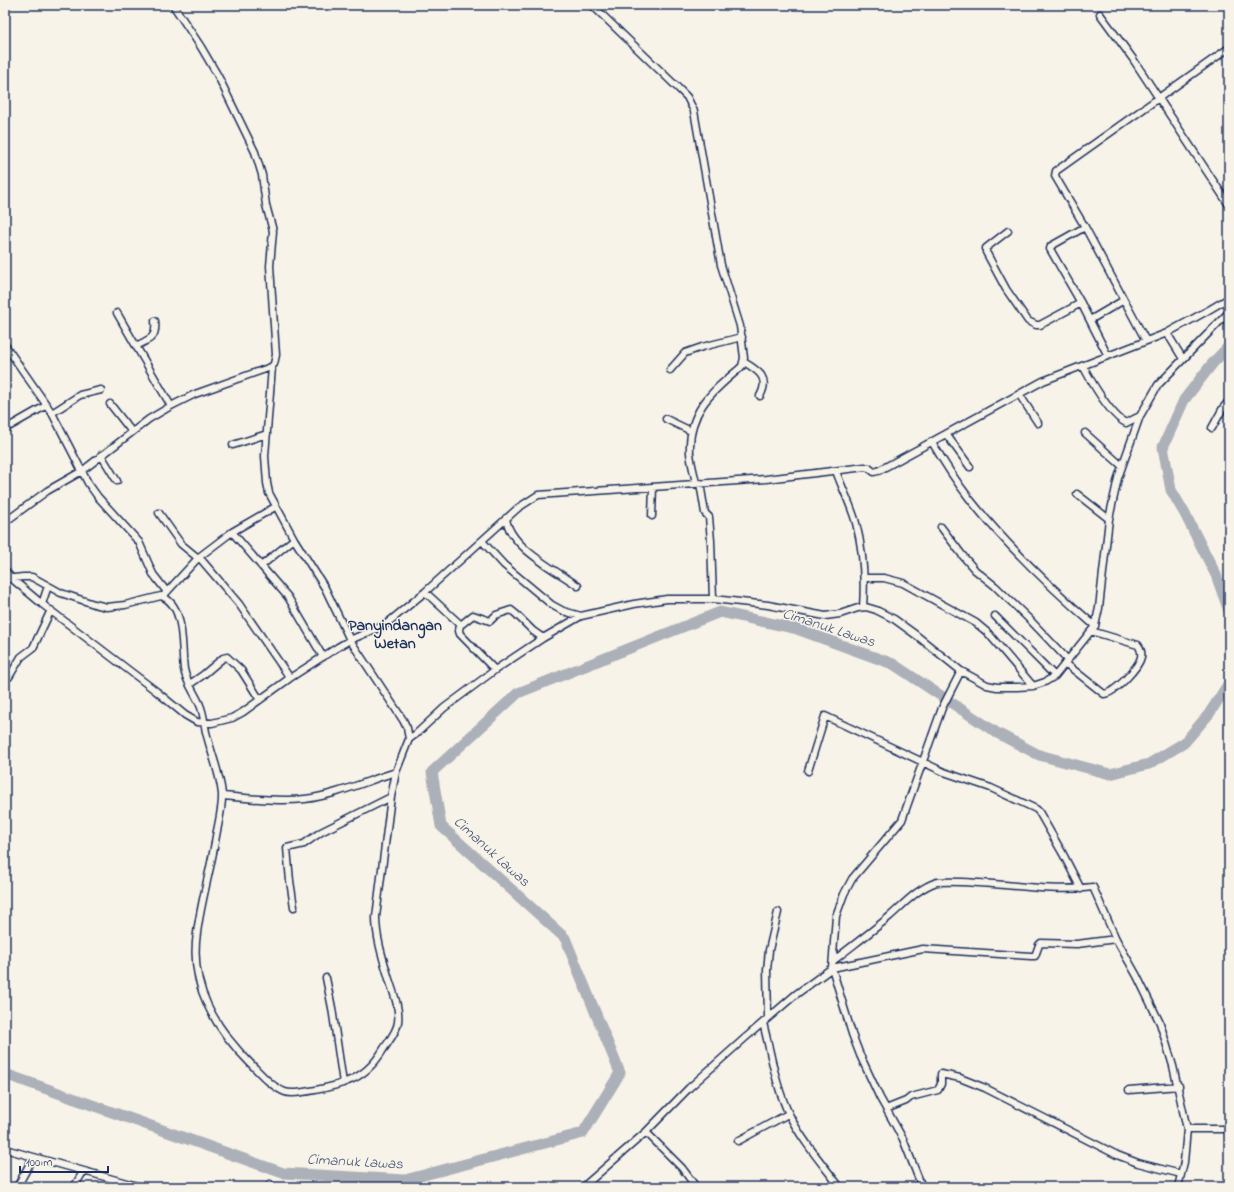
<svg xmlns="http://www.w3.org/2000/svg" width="1234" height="1192" viewBox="0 0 1234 1192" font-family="'Indie Flower',sans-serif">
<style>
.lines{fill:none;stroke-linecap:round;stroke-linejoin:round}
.river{stroke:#acb0b9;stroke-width:11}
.street-casing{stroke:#1b2f5e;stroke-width:9}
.street{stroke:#f7f3e8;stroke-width:6}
.labels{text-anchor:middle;stroke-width:3;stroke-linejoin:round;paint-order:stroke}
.water-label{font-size:15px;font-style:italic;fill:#465679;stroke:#f7f3e8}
.quarter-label{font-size:16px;font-weight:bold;fill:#1b2f5e;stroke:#f7f3e8}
</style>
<rect width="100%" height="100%" fill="#f7f3e8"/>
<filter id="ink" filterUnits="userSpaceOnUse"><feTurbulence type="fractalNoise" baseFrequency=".025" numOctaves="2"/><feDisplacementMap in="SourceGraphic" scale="8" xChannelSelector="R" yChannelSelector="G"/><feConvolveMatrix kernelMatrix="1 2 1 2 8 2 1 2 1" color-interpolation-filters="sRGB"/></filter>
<g filter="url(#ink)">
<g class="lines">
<path class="river" d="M 1229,346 L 1212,364 L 1184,400 L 1163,447 L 1171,490 L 1185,514 L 1216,575 L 1229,611
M 5,1074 L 283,1173 L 405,1180 L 583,1133 L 620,1073 L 565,938 L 441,826 L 432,772 L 518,693 L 720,612 L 797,629 L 893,664 L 997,733 L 1039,755 L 1110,774 L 1149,764 L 1184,743 L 1209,714 L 1229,683"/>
<g class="street-casing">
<path id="street" d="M 592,5 L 677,87 L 687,97 L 694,111 L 721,265 L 740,326 L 744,358 L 742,366 L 739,369 C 710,393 688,412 690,453 C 691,463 694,473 696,483
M 1100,14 L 1133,59 L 1229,205
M 1085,227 L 1051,246 L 1050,249 L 1081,303 L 1108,356
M 1008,231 L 986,248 L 986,252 L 1006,289 L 1028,321 L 1036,325 L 1040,325 L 1081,303
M 117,313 L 136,346
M 1090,320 L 1124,300
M 155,321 C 157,338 150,339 136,346 L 171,406
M 1167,333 L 1183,359
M 1146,341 L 1085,227 L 1055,176 L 1056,171 L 1229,48
M 5,345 L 52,413 L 88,483 L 98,497 L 139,542 L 153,574 L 167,592
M 744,362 C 759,371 770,378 760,396
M 1083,366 C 1091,381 1111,416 1126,423 L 1140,416
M 670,370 L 685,353 L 702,347 L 742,337
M 1019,394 L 1038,423
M 110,404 L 132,432
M 52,413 L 80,395 L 101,390
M 666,419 L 691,431
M 1212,428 L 1223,408 L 1229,401
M 5,429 L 47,405
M 1085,433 L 1122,466
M 946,434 L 970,467
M 932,442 C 943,461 955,480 969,498 C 1006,545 1050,587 1095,626
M 233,445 L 267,434
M 101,455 L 117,481
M 836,471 C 842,488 851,505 856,523 C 863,550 865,579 863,607
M 700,483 L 705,513 L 709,517 L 711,541 L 713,599
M 1077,494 L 1109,519
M 159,513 L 181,544 L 198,558
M 652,516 L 653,487
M 506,518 C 509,547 556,570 578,586
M 5,522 L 47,491 L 82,471 L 149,419 L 171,406 L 195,394 L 271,367 L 274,364 L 276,355 L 270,266 L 273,231 L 266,205 L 262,175 L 255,152 L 218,76 L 201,47 L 173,5
M 941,527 L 963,556 L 975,570 L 995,586 L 1031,621 L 1068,660
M 232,532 L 288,597 L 323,657
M 482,541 L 504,565 L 552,605 L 563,611 L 581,616
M 199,557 L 239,604 L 290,678
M 261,566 L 294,539
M 5,570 L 11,578 L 42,604 L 156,691 L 185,715 L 197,722 L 212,723 L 232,718 L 243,712 L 290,678 L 338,647 L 350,640 L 385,625 L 425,592 L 518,508 L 538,495 L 766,479 L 865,467 L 869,468 L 874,472 L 878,471 L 1043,381 L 1167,333 L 1207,311 L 1229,298
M 864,578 L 884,578 L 903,583 L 976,623 L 988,633 L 1033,686
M 5,579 L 23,577 L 32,577 L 61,593 L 94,604 L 107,607 L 125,605 L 161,596 C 186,605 181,648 184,669 C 186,682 195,693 200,705 C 204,714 204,723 206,732 C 211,753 220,773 222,794 C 223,808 217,828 215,842 C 210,872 201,902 197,933 C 189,986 215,1028 251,1064 C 261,1074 272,1087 285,1092 C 295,1096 337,1086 348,1081 C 364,1075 374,1065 383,1050 C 388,1042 397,1032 398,1022 C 400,1008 393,992 389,979 C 383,959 376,938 376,917 L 391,797 L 396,772 L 409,739 L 407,728 L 403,720 L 350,640 L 325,588 L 294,539 L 269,493 L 267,483 L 265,456 L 272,367
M 425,592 L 460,624 L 462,624 L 473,615 L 490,621 L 496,615 L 511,610 L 516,614 L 533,631 L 543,638
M 165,594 L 199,557 L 232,532 L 275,507
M 42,604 L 48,586
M 995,616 L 1055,676
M 460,624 L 459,631 L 460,634 L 495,670
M 1065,663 L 1104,694 C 1115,693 1139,667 1141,657 C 1142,652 1141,649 1138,645 L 1091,631
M 5,679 L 9,677 L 21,657 L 33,648 L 51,610
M 190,684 L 203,675 L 223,658 L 227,657 L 241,670 L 260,700
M 409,739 L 416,734 L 444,708 L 495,670 L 543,638 L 581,616 L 634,604 L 667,599 L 713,599 L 768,605 L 825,616 L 840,614 L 858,608 L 866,607 L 876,610 L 894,619 L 916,635 L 961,671 L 987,685 L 997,687 L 1017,687 L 1033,686 L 1045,682 L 1055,676 L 1095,626 L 1099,608 L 1109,519 L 1118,478 L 1140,416 L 1158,385 L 1229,312
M 808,771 L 825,716 L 944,772 L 991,788 L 1036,809 L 1039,812 L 1063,854 L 1081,889
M 222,796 C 249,798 278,802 305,799 C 337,795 366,781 396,772
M 294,907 L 290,881 L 287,848 L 304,844 L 321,832 L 391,797
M 833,961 C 852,946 871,932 889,917 C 904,904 918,888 937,882 C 989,879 1042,894 1093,887 L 1116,939 L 1137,976 L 1160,1023 L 1173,1066 L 1187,1129 L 1184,1162 L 1178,1187
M 326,978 L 332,1008 L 343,1083
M 768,1018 L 767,970 L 769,950 L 778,912
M 763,1023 C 771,1053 775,1085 789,1114 C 800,1138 824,1166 840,1187
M 1129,1090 L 1179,1086
M 886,1109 L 906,1101 L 911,1097 L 938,1090 L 941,1084 L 941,1074 L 960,1078 L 985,1088 L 1117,1155 L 1138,1163 L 1181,1174
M 1187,1129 L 1229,1129
M 646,1132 L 682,1168 L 696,1187
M 738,1141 L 788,1114
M 5,1149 L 141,1187
M 17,1187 L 33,1158
M 74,1187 L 83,1172
M 270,1187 L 270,1184
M 583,1187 L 646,1132 L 689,1088 L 745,1038 L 795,995 L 832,968 L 836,916 L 844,894 L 852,879 L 902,820 L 942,708 L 961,671
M 922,1187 L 903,1139 L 880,1098 L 860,1055 L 852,1034 L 832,968 L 923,949 L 1031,956 L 1035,956 L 1039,945 L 1041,943 L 1077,944 L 1116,939"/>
</g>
<use href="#street" class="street"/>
</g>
</g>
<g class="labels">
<g class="water-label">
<text transform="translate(829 627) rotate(18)" y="5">Cimanuk Lawas</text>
<text transform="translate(492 851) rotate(42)" y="5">Cimanuk Lawas</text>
<text transform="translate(355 1161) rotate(3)" y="5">Cimanuk Lawas</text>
</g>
<g class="quarter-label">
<text x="395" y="630">Panyindangan<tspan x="395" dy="18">Wetan</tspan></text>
</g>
</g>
<rect width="1234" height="1192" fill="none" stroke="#f7f3e8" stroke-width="20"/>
<rect x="10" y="10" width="1214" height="1172" fill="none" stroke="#1b2f5e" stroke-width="1.5" filter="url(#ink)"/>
<path d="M20 1166v6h88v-6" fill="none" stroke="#1b2f5e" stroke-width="2"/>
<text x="26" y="1166" font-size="12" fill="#1b2f5e" stroke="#f7f3e8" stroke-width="3" paint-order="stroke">100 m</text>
</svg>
